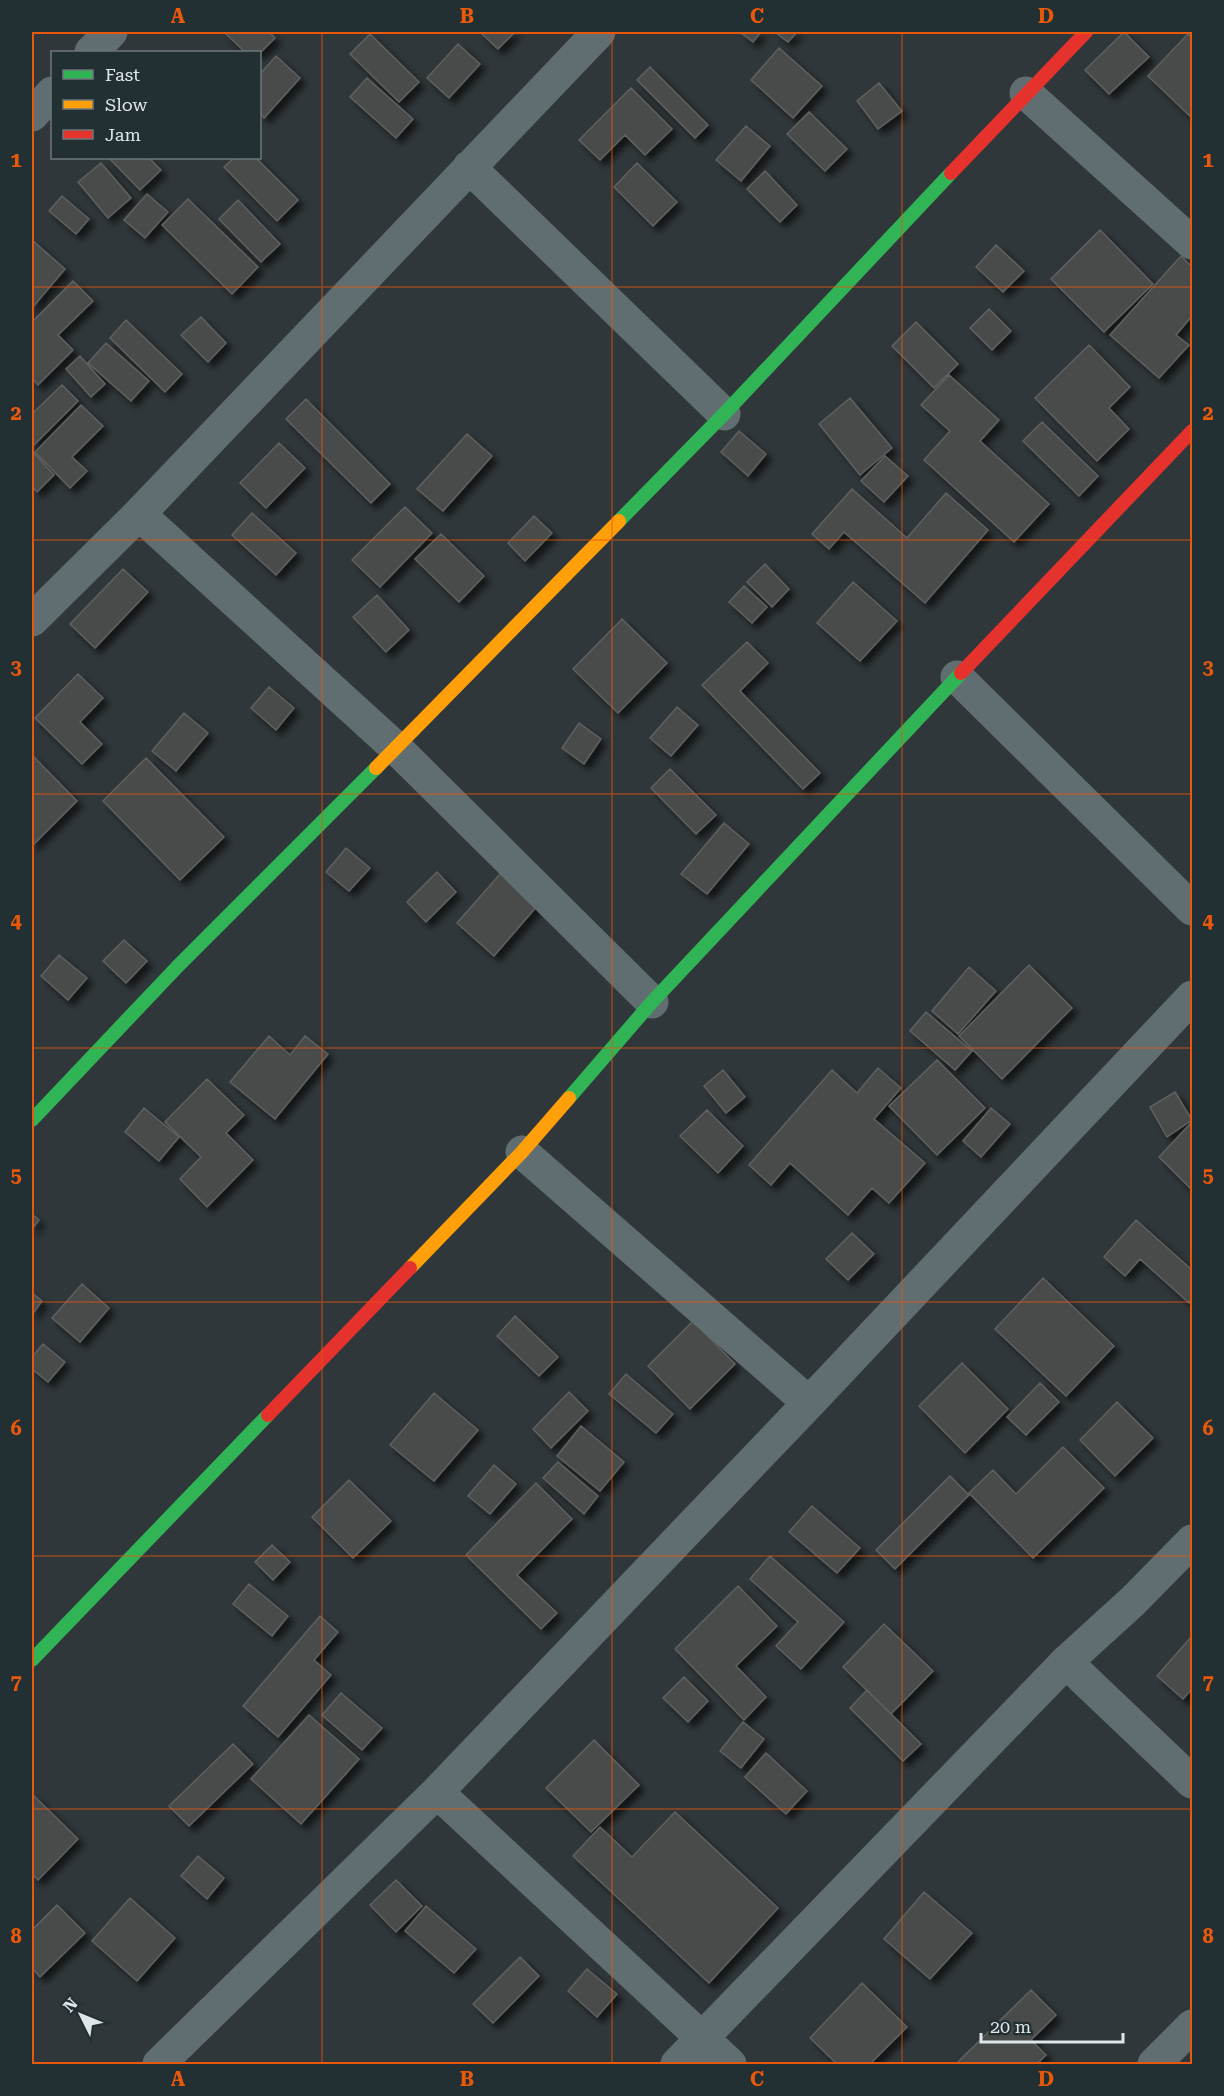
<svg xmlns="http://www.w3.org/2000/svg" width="1224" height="2096" viewBox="0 0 1224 2096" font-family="'Roboto Serif',serif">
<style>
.building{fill:#4a4c4c;stroke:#5f605f;stroke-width:1.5;filter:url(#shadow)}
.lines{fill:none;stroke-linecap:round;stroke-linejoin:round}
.street{stroke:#616e71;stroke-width:33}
.fast{stroke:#30b455;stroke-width:14}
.slow{stroke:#ff9f0a;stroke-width:14}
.jam{stroke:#e5322d;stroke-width:14}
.grid{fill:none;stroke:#e8590c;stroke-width:1.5;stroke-opacity:0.55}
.neatline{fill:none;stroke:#e8590c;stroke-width:2}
.grid-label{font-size:20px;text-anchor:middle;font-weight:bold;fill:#e8590c}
</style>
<defs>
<filter id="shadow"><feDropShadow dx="5.5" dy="5.5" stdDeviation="3" flood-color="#0009"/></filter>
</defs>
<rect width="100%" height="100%" fill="#30373a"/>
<path class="building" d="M 224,32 L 269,32 L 275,38 L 260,53 L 245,52 Z
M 480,32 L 515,32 L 498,49 Z
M 740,32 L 761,32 L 753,42 Z
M 775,32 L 797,32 L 788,42 Z
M 1124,32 L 1149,57 L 1109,94 L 1085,70 Z
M 370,34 L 419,82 L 399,102 L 350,54 Z
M 1188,34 L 1192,38 L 1192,118 L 1148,76 Z
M 458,44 L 480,64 L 449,98 L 427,78 Z
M 779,48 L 822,86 L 793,118 L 751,80 Z
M 276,56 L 300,78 L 264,118 L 260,113 L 260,74 Z
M 650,67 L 708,125 L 695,138 L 637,80 Z
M 367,78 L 413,119 L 396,138 L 350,97 Z
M 879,83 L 902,111 L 878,129 L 857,101 Z
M 631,88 L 672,129 L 645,155 L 625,135 L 600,160 L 579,140 Z
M 809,112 L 847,149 L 825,171 L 787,134 Z
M 746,126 L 770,146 L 741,181 L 716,160 Z
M 109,158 L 149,158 L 161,170 L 140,190 Z
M 234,158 L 256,158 L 298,200 L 277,221 L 224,167 Z
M 101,163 L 131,198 L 108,218 L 78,182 Z
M 637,163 L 677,202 L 653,226 L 614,187 Z
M 765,171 L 797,205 L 780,222 L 747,189 Z
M 147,194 L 168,212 L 145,238 L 124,220 Z
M 62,196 L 89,219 L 76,234 L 49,211 Z
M 188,199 L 258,267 L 232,294 L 162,225 Z
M 238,200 L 280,244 L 261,262 L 219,219 Z
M 1100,230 L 1153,284 L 1104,332 L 1051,279 Z
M 32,240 L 65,269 L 32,308 Z
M 996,245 L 1024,271 L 1003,292 L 976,267 Z
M 1181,256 L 1192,267 L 1192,316 L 1176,335 L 1189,345 L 1159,378 L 1110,335 Z
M 73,281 L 93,301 L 58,335 L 73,350 L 38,385 L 32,378 L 32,322 Z
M 989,309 L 1011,331 L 992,350 L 970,328 Z
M 201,317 L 226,343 L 208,362 L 181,335 Z
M 126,320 L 182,374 L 165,392 L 110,338 Z
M 916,322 L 958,364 L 934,388 L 892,346 Z
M 106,343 L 149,381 L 131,401 L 88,363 Z
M 1089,345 L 1130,387 L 1109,408 L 1129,429 L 1097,461 L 1035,398 Z
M 80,356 L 105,384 L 91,397 L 66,369 Z
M 949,375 L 999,420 L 980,441 L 1049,504 L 1014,542 L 924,460 L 950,431 L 921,405 Z
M 62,385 L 78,401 L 33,446 L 32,444 L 32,414 Z
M 850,398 L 892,448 L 860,475 L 819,424 Z
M 306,399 L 390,484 L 371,503 L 286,419 Z
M 81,405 L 103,426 L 72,457 L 87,471 L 70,488 L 35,452 Z
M 1042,422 L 1098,476 L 1079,496 L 1023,441 Z
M 739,431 L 766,454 L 748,476 L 721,452 Z
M 467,434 L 492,456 L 443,511 L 417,489 Z
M 279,443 L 305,468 L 266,508 L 240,483 Z
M 32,451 L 54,475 L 37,492 L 32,486 Z
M 885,456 L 908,476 L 884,502 L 861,481 Z
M 852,489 L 907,538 L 946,493 L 988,530 L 925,603 L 844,532 L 829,549 L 812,534 Z
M 405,507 L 432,533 L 380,587 L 352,560 Z
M 252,513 L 296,553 L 276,575 L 232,535 Z
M 534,516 L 552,533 L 525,561 L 508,543 Z
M 441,534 L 484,576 L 459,602 L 415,559 Z
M 765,564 L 789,589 L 772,607 L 747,582 Z
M 123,569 L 148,592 L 95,648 L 70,624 Z
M 853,582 L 897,621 L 860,661 L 817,623 Z
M 744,586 L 767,607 L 752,623 L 729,602 Z
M 377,595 L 409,630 L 386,652 L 353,617 Z
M 622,619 L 667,663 L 618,713 L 573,669 Z
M 747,642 L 768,663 L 740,691 L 820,773 L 803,789 L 702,685 Z
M 78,674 L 103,698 L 80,722 L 102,744 L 82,764 L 35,718 Z
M 269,687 L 294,708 L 276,730 L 251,708 Z
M 677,707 L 698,725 L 671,756 L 650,738 Z
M 184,713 L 208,733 L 176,771 L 152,751 Z
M 579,723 L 601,739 L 584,764 L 562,748 Z
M 32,755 L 77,801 L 32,846 Z
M 146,758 L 224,837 L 180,880 L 103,801 Z
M 670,769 L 716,815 L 696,834 L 651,788 Z
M 724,823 L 749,844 L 707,894 L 681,874 Z
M 346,848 L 370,868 L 349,891 L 326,872 Z
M 437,872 L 456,892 L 426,922 L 407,902 Z
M 501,873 L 538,905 L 494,956 L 457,923 Z
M 124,940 L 147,961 L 126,983 L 103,961 Z
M 59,955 L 87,978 L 68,1000 L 41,976 Z
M 1029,965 L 1072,1008 L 1002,1079 L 959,1036 Z
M 969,967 L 996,991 L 958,1034 L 932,1011 Z
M 926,1012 L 972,1051 L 955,1070 L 910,1031 Z
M 269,1036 L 290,1055 L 305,1036 L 328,1054 L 275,1119 L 230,1082 Z
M 937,1060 L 985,1108 L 937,1155 L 889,1106 Z
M 878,1068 L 901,1088 L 874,1119 L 925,1163 L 889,1203 L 872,1188 L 848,1215 L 790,1163 L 771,1185 L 749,1165 L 832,1070 L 857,1093 Z
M 723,1070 L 745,1097 L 726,1113 L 704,1086 Z
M 207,1079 L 244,1115 L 226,1133 L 253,1160 L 207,1207 L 180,1179 L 201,1157 L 165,1122 Z
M 1175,1092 L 1192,1120 L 1167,1137 L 1150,1107 Z
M 144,1108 L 179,1137 L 159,1161 L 125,1132 Z
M 991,1108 L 1010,1124 L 981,1157 L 963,1141 Z
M 707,1110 L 743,1146 L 718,1173 L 680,1136 Z
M 1192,1122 L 1192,1190 L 1159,1157 Z
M 32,1214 L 39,1220 L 32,1229 Z
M 1136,1220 L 1192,1270 L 1192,1299 L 1189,1303 L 1140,1259 L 1125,1276 L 1104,1257 Z
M 852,1233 L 874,1254 L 848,1280 L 826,1259 Z
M 1043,1278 L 1114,1346 L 1066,1396 L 995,1329 Z
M 82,1284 L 109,1308 L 80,1342 L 52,1318 Z
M 32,1293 L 42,1301 L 32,1315 Z
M 515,1316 L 558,1357 L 539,1376 L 497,1336 Z
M 693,1321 L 735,1364 L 690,1409 L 648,1366 Z
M 43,1344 L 65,1362 L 48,1382 L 32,1369 L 32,1357 Z
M 962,1363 L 1008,1409 L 965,1453 L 919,1406 Z
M 626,1374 L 673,1414 L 656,1433 L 609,1394 Z
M 1040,1383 L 1059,1402 L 1026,1435 L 1007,1417 Z
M 569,1392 L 588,1411 L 551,1448 L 533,1429 Z
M 434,1393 L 478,1430 L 434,1481 L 390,1445 Z
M 1117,1402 L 1153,1438 L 1115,1476 L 1080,1440 Z
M 581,1426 L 624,1462 L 600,1491 L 557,1456 Z
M 1063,1447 L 1104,1488 L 1033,1558 L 969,1493 L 993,1470 L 1016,1494 Z
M 558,1462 L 598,1496 L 584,1514 L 543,1478 Z
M 494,1465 L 516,1484 L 490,1514 L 468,1496 Z
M 950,1476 L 969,1495 L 895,1569 L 876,1550 Z
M 349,1480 L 391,1521 L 353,1558 L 312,1517 Z
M 536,1483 L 572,1519 L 517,1575 L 557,1613 L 541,1629 L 466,1555 Z
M 812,1506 L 860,1548 L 837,1573 L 789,1532 Z
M 272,1545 L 290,1562 L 273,1580 L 255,1562 Z
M 770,1556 L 844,1622 L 801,1669 L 776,1646 L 798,1622 L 750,1579 Z
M 249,1584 L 288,1616 L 272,1636 L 233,1604 Z
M 738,1586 L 777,1626 L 736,1666 L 766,1697 L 744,1720 L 675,1649 Z
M 320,1616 L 338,1632 L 314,1660 L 331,1675 L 278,1737 L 243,1706 Z
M 884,1624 L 933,1671 L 891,1714 L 843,1667 Z
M 1192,1636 L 1192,1689 L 1183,1699 L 1157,1676 Z
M 684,1677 L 708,1701 L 688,1722 L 663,1698 Z
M 867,1690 L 921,1744 L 903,1761 L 850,1708 Z
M 341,1693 L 382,1728 L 362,1750 L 322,1715 Z
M 309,1715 L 359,1759 L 301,1824 L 251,1779 Z
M 743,1722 L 764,1739 L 741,1768 L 720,1751 Z
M 594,1740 L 639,1785 L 591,1832 L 546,1788 Z
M 233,1744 L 253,1764 L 189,1826 L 169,1806 Z
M 766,1753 L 807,1791 L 786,1814 L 745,1777 Z
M 32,1794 L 78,1839 L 38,1880 L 32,1874 Z
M 675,1812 L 778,1908 L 709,1983 L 573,1856 L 600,1827 L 632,1857 Z
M 198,1856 L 224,1878 L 207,1899 L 181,1876 Z
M 396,1880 L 422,1906 L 396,1932 L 370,1905 Z
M 924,1892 L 972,1933 L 930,1979 L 884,1939 Z
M 130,1898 L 175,1938 L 137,1981 L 92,1941 Z
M 57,1905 L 85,1933 L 40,1977 L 32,1968 L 32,1930 Z
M 426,1906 L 476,1949 L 454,1973 L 405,1931 Z
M 520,1957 L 539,1976 L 493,2023 L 473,2004 Z
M 587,1969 L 617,1994 L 597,2017 L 568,1991 Z
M 862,1983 L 907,2027 L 870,2064 L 837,2064 L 810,2038 Z
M 1031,1990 L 1056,2015 L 1031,2040 L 1046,2055 L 1037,2064 L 961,2064 L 958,2062 Z"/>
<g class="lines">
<path class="street" d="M 91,52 L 111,32
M 1026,93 L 1192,243
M 32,115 L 52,93
M 469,167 L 724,414
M 139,514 L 396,748 L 652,1002
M 32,620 L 139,514 L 599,32
M 957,677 L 1192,909
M 522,1152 L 809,1403
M 1066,1662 L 1192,1782
M 437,1792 L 730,2064
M 159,2064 L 437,1792 L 809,1403 L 1192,997
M 677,2064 L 1066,1662 L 1133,1601 L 1192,1541
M 1154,2064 L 1192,2026"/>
<path class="fast" d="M 619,521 L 724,414 L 951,173
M 569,1098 L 652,1002 L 961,673
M 32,1120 L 178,966 L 376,768
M 32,1660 L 268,1415"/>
<path class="slow" d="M 376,768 L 619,521
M 410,1268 L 522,1152 L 569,1098"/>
<path class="jam" d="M 951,173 L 1086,32
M 961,673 L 1192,431
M 268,1415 L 410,1268"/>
</g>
<path class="grid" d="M 322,32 L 322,2064M 612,32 L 612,2064M 902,32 L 902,2064M 32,287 L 1192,287M 32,540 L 1192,540M 32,794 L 1192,794M 32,1048 L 1192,1048M 32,1302 L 1192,1302M 32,1556 L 1192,1556M 32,1809 L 1192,1809"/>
<rect width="1224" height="2096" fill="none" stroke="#222f33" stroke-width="66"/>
<rect x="51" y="51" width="210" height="108" fill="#222f33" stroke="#6d787c" stroke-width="1.5"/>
<rect x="63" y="70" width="30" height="9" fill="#30b455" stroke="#6d787c" stroke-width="1.5"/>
<text x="105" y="81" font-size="18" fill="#dee6e9">Fast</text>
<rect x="63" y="100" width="30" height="9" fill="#ff9f0a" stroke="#6d787c" stroke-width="1.5"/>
<text x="105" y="111" font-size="18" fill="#dee6e9">Slow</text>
<rect x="63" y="130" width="30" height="9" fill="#e5322d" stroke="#6d787c" stroke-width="1.5"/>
<text x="105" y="141" font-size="18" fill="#dee6e9">Jam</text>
<g transform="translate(81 2015) rotate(313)" stroke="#222f33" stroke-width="4.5" paint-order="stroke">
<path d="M0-4.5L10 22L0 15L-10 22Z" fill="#dee6e9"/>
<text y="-9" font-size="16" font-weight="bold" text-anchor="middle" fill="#dee6e9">N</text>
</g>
<path d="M981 2033v9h142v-9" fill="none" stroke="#dee6e9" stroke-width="3"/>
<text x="990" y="2033" font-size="18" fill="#dee6e9" stroke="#222f33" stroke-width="4.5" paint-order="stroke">20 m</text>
<rect x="33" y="33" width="1158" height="2030" class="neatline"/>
<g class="grid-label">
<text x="178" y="23">A</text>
<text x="467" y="23">B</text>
<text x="757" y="23">C</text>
<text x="1046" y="23">D</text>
<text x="16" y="167">1</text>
<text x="1208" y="167">1</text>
<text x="16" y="420">2</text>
<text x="1208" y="420">2</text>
<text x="16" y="674">3</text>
<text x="1208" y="674">3</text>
<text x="16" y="928">4</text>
<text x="1208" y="928">4</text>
<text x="16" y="1182">5</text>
<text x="1208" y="1182">5</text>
<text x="16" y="1435">6</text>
<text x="1208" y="1435">6</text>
<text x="16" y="1689">7</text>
<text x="1208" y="1689">7</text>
<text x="16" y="1943">8</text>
<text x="1208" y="1943">8</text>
<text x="178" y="2086">A</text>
<text x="467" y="2086">B</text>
<text x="757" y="2086">C</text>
<text x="1046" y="2086">D</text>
</g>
</svg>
